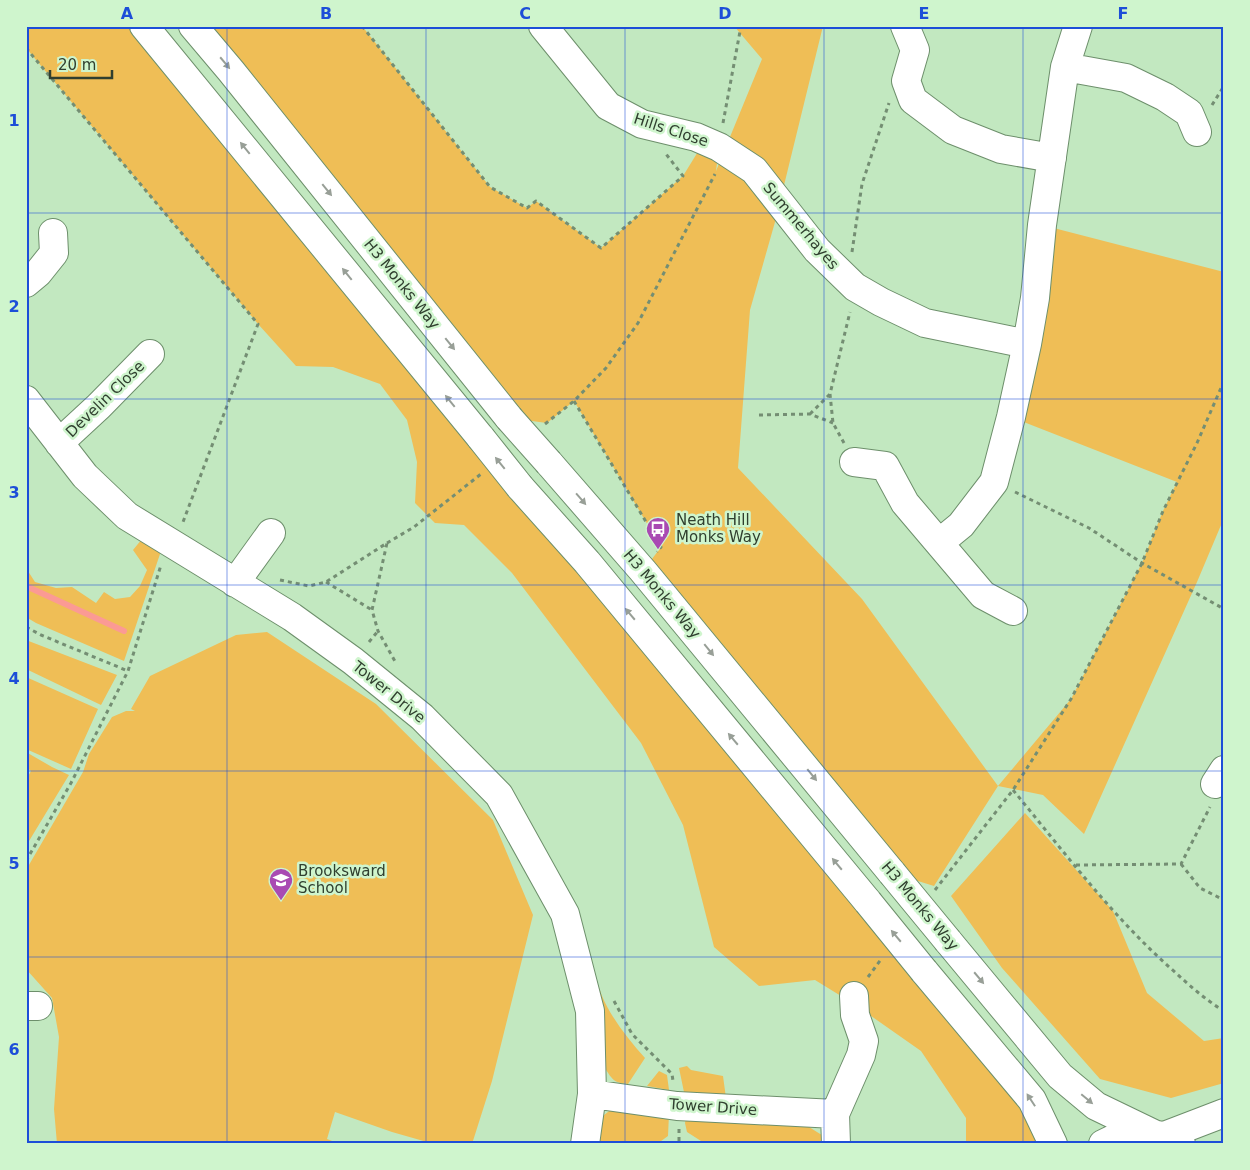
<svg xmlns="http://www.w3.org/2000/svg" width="1250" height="1170" viewBox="0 0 1250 1170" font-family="'DejaVu Sans',sans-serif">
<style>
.green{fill:#efbe56}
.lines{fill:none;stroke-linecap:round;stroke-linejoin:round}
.stream{stroke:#fb9a94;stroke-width:6}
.minor-casing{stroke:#6d8f6b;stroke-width:30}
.major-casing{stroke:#6d8f6b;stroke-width:30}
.path{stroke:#748e73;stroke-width:3;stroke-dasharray:4 4;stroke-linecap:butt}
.minor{stroke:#fff;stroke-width:28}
.major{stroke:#fff;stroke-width:28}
.major-bridge-casing{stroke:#6d8f6b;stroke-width:30;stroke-linecap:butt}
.major-bridge{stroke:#fff;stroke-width:28}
.oneway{fill:#989f97}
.grid{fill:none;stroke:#1d4ed8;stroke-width:1;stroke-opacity:0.55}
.labels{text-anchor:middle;stroke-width:5;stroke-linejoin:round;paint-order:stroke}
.street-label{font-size:15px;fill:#303f2f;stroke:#cff5cd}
.poi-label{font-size:15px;fill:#303f2f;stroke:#cff5cd;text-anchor:start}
.neatline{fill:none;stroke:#1d4ed8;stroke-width:2}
.grid-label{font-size:16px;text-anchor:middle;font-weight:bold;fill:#1d4ed8}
</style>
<rect width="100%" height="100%" fill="#c2e8c0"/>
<path class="green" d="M 26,26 L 144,26 L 924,971 L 1024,1114 L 1037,1144 L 966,1144 L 966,1118 L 921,1051 L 854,1004 L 815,980 L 759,986 L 714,947 L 683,825 L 641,743 L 512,573 L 464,525 L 435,523 L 415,503 L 417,462 L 407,420 L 380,384 L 333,367 L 296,366 L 258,324 L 26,48 Z
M 194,26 L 362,26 L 490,187 L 527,208 L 536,201 L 601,248 L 683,176 L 699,150 L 719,147 L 716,171 L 762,59 L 734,26 L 823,26 L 775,222 L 750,310 L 738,468 L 862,599 L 998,786 L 1071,699 L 1142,563 L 1163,511 L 1177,482 L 1011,417 L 1042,225 L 1224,272 L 1224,518 L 1197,582 L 1084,834 L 1043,795 L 998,786 L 934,886 L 892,873 L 643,571 L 661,547 L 574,401 L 547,423 L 509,418 Z
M 142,539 L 160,544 L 160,554 L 124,661 L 36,623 L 26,617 L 26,568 L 35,582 L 56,588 L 72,587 L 96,603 L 104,592 L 115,599 L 130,597 L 140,586 L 147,570 L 133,550 Z
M 267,632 L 376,704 L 493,820 L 533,915 L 492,1081 L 472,1144 L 434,1144 L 392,1132 L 335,1112 L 327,1139 L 340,1144 L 57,1144 L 54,1109 L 59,1037 L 52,998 L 26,969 L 26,870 L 83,772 L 89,754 L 112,717 L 126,711 L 135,711 L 131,709 L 150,676 L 236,635 Z
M 26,640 L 117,675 L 101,705 L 26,669 Z
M 26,677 L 98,709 L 71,769 L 26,749 Z
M 26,752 L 52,767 L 69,775 L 26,846 L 26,780 L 31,771 L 26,767 Z
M 1025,813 L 1113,911 L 1147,993 L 1204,1041 L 1224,1038 L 1224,1083 L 1171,1098 L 1100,1079 L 1002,968 L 951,896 Z
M 592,965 C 595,975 598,986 602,996 C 612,1019 628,1039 645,1058 L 628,1084 C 615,1083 612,1080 605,1068 Z
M 687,1066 L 691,1070 L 723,1076 L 726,1098 L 685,1097 L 679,1068 Z
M 659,1071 L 667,1075 L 669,1090 L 647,1086 Z
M 613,1108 L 669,1114 L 668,1136 L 657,1144 L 595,1144 L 599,1119 Z
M 686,1118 L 809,1127 L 825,1137 L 827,1144 L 738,1144 L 724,1141 L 701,1141 L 687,1132 L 685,1123 Z"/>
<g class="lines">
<path class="stream" d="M 26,586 L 124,631"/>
<g class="minor-casing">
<path id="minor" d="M 543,26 L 608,106 L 642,124 L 696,137 L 719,147 L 754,170 L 817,250 L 855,287 L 881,302 L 925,323 L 1027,344
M 905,26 L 915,50 L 906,81 L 913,100 L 953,130 L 1001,149 L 1052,158
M 1065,67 L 1126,78 L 1165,97 L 1189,113 L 1197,132
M 26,283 L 38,273 L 54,253 L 53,233
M 26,400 L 85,476 L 127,516 L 292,617 L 353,661 L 422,717 L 499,795 L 565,914 L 590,1011 L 592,1094 L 585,1144
M 59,443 L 99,406 L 150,354
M 854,462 L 885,466 L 905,503 L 983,595 L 1013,611
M 939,543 L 961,525 L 994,482 L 1011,417 L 1027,344 L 1035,298 L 1042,225 L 1065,67 L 1078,26
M 235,583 L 271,533
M 1215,784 L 1224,770
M 26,1006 L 38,1006
M 592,1094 L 677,1106 L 835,1114
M 1164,1136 L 1224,1113
M 836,1144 L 835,1114 L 861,1055 L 864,1041 L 855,1015 L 854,996"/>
</g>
<g class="major-casing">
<path id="major" d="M 144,26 L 481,438
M 193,26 L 231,71 L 509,418
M 549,463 L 643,571 L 892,873
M 520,487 L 587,562 L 868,902
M 948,941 L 1060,1076 L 1096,1106 L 1154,1134
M 924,971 L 1032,1100 L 1053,1144
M 1103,1144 C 1129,1129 1155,1130 1181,1144"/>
</g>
<path class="path" d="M 362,26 L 490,187 L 527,208 L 536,201 L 601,248 L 683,176 L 666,154
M 26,48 L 258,324 L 183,522
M 1212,105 L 1224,86
M 723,123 L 741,26
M 852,252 L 862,184 L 889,103
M 574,401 L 661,547 L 657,552
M 810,414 L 830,394
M 759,415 L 810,414 L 833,423
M 545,424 L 574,401 L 606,368 L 638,323 L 715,174
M 844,443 L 833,423 L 830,394 L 850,312
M 1015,492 L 1089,528 L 1142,563 L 1224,609
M 387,543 L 414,527 L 481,474
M 280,580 L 309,586 L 326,582 L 387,543 L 372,610 L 378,631 L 396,663
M 326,582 L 372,610
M 26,627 L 41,635 L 128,671
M 369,642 L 378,631
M 1013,790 C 1065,853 1114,919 1176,973 C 1191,987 1206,1000 1224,1011
M 26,861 L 71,783 L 128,671 L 161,565
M 1181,864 L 1200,888 L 1220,898 L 1224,898
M 1076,865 L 1181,864 L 1210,807
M 935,890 L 1013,790 L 1071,699 L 1142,563 L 1163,511 L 1197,443 L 1224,381
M 868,977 L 882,958
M 614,1001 L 632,1034 L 672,1074 L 673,1081
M 679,1129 L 679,1144"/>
<use href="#minor" class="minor"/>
<use href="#major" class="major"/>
<g class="major-bridge-casing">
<path id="major-bridge" d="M 509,418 L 549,463
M 481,438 L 520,487
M 892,873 L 948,941
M 868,902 L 924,971"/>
</g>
<use href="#major-bridge" class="major-bridge"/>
</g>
<defs><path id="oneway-solid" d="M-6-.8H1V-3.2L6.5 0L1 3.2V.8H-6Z" transform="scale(1.25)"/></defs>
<g class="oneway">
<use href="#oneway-solid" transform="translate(225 63) rotate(50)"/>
<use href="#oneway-solid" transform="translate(245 148) rotate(-129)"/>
<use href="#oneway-solid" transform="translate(327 190) rotate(51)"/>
<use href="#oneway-solid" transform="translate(347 274) rotate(-129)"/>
<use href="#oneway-solid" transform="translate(450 344) rotate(51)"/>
<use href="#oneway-solid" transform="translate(450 401) rotate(-129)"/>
<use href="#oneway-solid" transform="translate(500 463) rotate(-129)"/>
<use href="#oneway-solid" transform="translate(581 499) rotate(49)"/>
<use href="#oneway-solid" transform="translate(630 614) rotate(-130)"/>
<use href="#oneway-solid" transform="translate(709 650) rotate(51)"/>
<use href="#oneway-solid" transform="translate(733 739) rotate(-130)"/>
<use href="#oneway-solid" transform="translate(812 775) rotate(51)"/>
<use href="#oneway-solid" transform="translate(837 864) rotate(-130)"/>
<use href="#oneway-solid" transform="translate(896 936) rotate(-130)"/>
<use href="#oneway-solid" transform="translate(979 978) rotate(50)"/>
<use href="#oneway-solid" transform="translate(1087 1099) rotate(40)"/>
<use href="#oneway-solid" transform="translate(1031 1100) rotate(-123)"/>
</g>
<path class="grid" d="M 227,26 L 227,1144M 426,26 L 426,1144M 625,26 L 625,1144M 824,26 L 824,1144M 1023,26 L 1023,1144M 26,213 L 1224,213M 26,399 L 1224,399M 26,585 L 1224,585M 26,771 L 1224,771M 26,957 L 1224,957"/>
<defs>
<g id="bus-pin" transform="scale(1.25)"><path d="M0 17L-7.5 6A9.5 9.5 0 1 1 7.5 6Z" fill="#a94ab3" stroke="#cff5cd"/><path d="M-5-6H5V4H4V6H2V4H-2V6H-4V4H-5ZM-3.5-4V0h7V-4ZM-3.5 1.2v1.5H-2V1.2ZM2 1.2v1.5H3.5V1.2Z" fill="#fff"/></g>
<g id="school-pin" transform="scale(1.25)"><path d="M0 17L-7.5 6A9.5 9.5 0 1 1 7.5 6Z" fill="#a94ab3" stroke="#cff5cd"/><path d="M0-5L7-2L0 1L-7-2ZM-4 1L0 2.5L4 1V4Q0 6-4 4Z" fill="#fff"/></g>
</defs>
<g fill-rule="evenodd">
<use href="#bus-pin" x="658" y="529"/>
<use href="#school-pin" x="281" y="880"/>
</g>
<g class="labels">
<g class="street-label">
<text transform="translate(671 130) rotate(18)" y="5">Hills Close</text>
<text transform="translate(801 226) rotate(50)" y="5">Summerhayes</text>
<text transform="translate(402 284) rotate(51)" y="5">H3 Monks Way</text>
<text transform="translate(105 399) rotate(-44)" y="5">Develin Close</text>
<text transform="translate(662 594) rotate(50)" y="5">H3 Monks Way</text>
<text transform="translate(389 692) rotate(39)" y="5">Tower Drive</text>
<text transform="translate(920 906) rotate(50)" y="5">H3 Monks Way</text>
<text transform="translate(713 1107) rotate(4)" y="5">Tower Drive</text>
</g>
<g class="poi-label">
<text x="676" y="525">Neath Hill<tspan x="676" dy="17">Monks Way</tspan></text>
<text x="298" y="876">Brooksward<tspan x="298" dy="17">School</tspan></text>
</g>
</g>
<rect width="1250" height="1170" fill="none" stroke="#cff5cd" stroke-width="55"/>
<path d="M50 70v8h62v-8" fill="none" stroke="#303f2f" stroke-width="2.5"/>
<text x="58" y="70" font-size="15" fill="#303f2f" stroke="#cff5cd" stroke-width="4" paint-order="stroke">20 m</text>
<rect x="28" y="28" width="1194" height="1114" class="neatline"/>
<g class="grid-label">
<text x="127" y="19">A</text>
<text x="326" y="19">B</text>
<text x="525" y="19">C</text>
<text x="725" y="19">D</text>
<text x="924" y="19">E</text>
<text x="1123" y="19">F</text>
<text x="14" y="126">1</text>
<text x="14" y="312">2</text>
<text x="14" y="498">3</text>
<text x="14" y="684">4</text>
<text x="14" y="869">5</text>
<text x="14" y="1055">6</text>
</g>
</svg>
